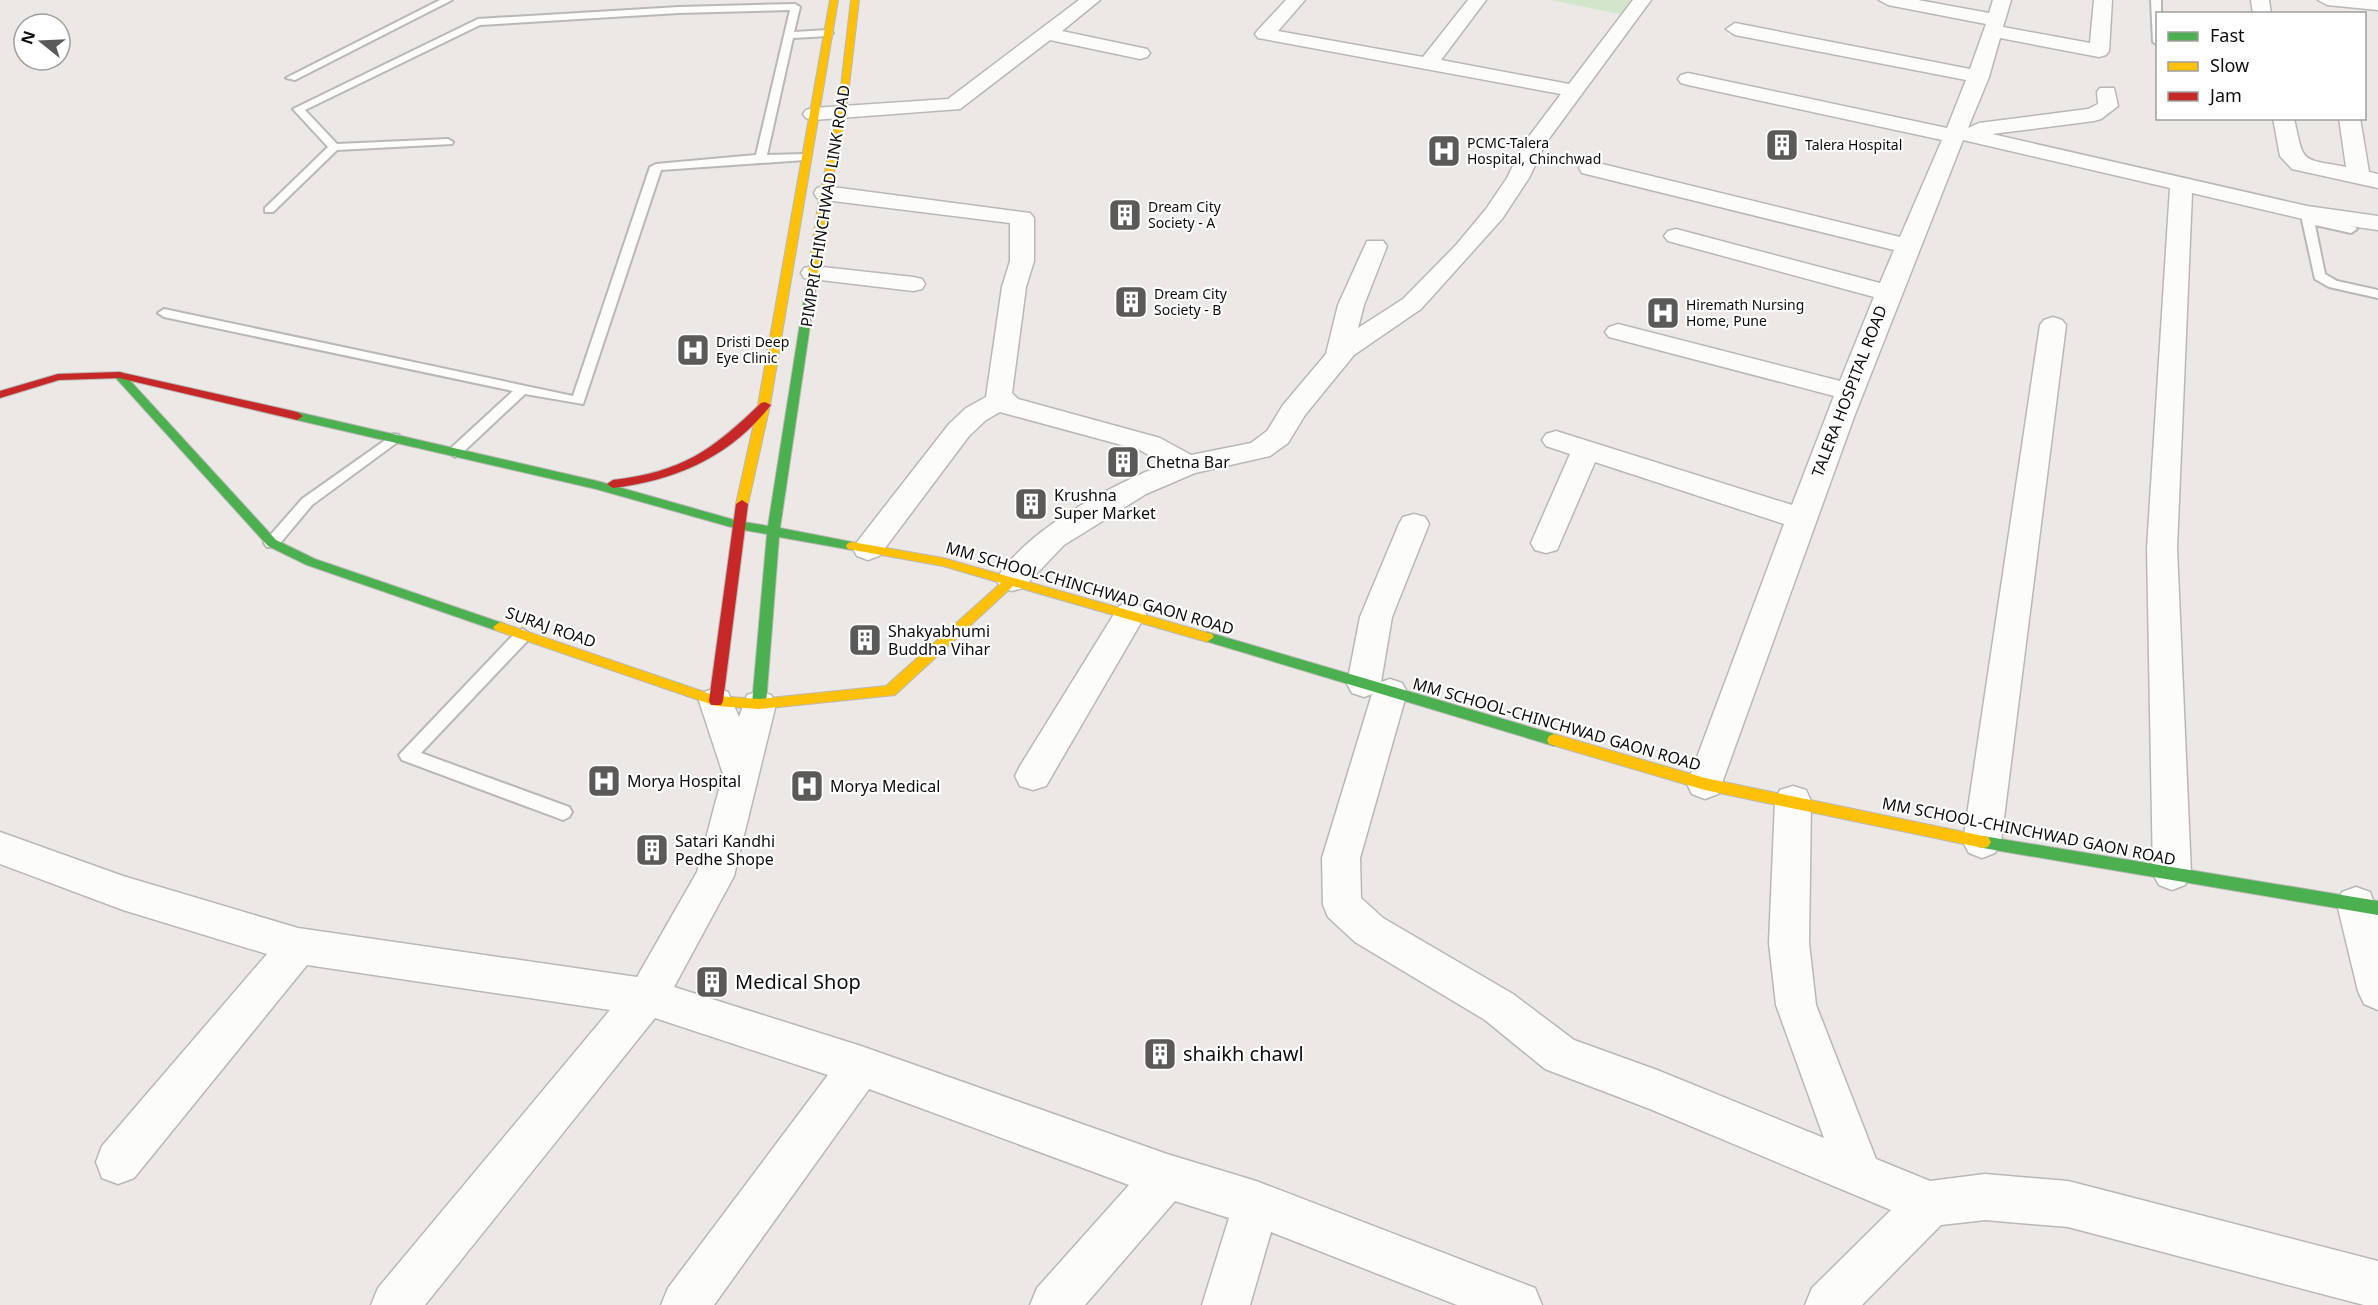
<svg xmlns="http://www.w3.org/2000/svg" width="2378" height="1305" viewBox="0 0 2378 1305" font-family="'Noto Sans',sans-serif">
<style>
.green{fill:#d2e6cc}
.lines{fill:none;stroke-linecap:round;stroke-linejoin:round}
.lane-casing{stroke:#bab8b6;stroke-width:4}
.street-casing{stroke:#bab8b6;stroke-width:3}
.fast-casing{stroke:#bab8b6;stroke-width:2}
.slow-casing{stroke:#bab8b6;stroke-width:2}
.jam-casing{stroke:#bab8b6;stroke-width:2}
.lane{fill:#fcfcfb;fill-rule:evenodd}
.street{fill:#fcfcfb;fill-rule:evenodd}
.fast{fill:#4caf50;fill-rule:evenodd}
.slow{fill:#ffc107;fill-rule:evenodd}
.jam{fill:#c62828;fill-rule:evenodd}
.labels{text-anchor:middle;stroke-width:4.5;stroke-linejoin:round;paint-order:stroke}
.far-poi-label{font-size:14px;fill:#0e0d0c;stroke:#fff;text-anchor:start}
.street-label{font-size:16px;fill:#0e0d0c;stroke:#fff}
.poi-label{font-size:16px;fill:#0e0d0c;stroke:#fff;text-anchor:start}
.near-poi-label{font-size:20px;fill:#0e0d0c;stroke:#fff;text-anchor:start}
</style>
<rect width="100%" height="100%" fill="#ebe8e6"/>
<path class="green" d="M 1551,0 L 1642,0 L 1629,16 Z"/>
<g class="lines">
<g class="lane-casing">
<path id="lane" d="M 440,0 L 452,0 L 295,80 L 286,78 Z
M 2151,0 L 2161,0 L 2161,14 L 2158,14 L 2158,45 L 2153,42 Z
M 795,4 L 800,7 L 794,32 L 828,30 L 833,33 L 828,36 L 793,38 L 767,155 L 805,154 L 810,157 L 805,160 L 661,170 L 583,404 L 525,394 L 460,455 L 455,457 L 448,452 L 450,449 L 513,391 L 164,317 L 158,313 L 164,309 L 573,396 L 650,167 L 656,164 L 756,155 L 790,10 L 679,13 L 480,25 L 305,110 L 337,144 L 448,139 L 453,142 L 452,144 L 337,150 L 273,212 L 265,212 L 265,208 L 328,147 L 293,109 L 478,19 L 679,7 Z
M 2303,211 L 2311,211 L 2314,218 L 2355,227 L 2357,229 L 2351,233 L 2315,225 L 2325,274 L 2337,281 L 2378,290 L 2378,298 L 2329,287 L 2315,279 L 2302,220 Z
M 394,434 L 399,435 L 399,441 L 312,505 L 277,547 L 267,547 L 264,543 L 267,539 L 302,499 Z
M 523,629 L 531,635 L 529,639 L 421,753 L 569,807 L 572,812 L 569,817 L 563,820 L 402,760 L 399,755 L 517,631 Z"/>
</g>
<g class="street-casing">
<path id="street" d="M 1079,0 L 1100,0 L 1062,31 L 1147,49 L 1150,53 L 1147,57 L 1140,59 L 1050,40 L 960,109 L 813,120 L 806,118 L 803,114 L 806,110 L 813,108 L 948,99 Z
M 1286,0 L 1305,0 L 1278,31 L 1423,57 L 1468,0 L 1486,0 L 1441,60 L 1569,84 L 1633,0 L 1651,0 L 1545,144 L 1529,178 L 1502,219 L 1421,309 L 1354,355 L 1305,415 L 1288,443 L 1270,456 L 1195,473 L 1146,494 L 1064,545 L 1023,588 L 1012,591 L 1001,588 L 996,580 C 1026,529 1111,486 1164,464 L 1140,450 L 1000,412 L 986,420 L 969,436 L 879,556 L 868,560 L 857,556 L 853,549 L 857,542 L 949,424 L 966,408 L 986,397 L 1002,287 L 1010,261 L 1010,223 L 825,200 L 817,198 L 814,193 L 817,188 L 825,186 L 1030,213 L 1034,218 L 1034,261 L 1026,287 L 1012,393 L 1018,399 L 1160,438 L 1191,455 L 1251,443 L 1267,431 L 1283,405 L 1326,354 L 1338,305 L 1367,241 L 1383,241 L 1387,246 L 1364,305 L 1358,328 L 1403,299 L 1456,245 L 1486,209 L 1507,178 L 1524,143 L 1561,94 L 1258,38 L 1255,34 L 1258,30 Z
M 1879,0 L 1918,0 L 1989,13 L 1993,0 L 2011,0 L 2003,27 L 2090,43 L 2094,0 L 2112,0 L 2109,51 L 2106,55 L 2099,57 L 2000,38 L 1989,77 L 1968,128 L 1979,123 L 2088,109 L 2098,104 L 2097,92 L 2100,88 L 2114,88 L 2118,106 L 2101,119 L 2094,121 L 1992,134 L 2307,206 L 2378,216 L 2378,230 L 2307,220 L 2192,193 L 2177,548 L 2191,874 L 2185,885 L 2172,890 L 2159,885 L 2153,874 L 2147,548 L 2170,188 L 1963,140 L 1854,417 L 1718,794 L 1705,799 L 1692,794 L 1687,784 L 1784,524 L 1595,462 L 1557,550 L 1546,553 L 1535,550 L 1531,543 L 1570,454 L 1546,446 L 1542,440 L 1546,434 L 1556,431 L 1792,505 L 1834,396 L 1609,337 L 1605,332 L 1609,327 L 1618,324 L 1840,381 L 1874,297 L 1668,241 L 1664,236 L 1668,231 L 1676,229 L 1880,283 L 1894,250 L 1582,173 L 1579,168 L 1582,163 L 1590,161 L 1900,237 L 1942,140 L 1688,85 L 1681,83 L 1678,79 L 1681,75 L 1688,73 L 1947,128 L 1966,80 L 1735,35 L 1726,29 L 1735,23 L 1970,69 L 1986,24 L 1888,5 Z
M 2251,0 L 2269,0 L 2271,14 L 2253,14 Z
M 2318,0 L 2378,0 L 2378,10 L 2327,5 Z
M 2273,118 L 2294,118 C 2304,165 2300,158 2346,167 L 2339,118 L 2360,118 L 2369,172 L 2378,174 L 2378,188 L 2292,169 L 2280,156 Z
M 813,266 L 913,277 L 922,279 L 925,284 L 922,289 L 913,291 L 804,278 L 801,273 L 804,268 Z
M 2053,317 L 2062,320 L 2066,325 L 2001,842 L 1995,853 L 1982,858 L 1969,853 L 1963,842 L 2040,325 L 2044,320 Z
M 1414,514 L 1425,517 L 1429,524 L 1392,617 L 1381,682 L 1390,679 L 1402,683 L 1407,692 L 1360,858 L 1361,898 L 1383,918 L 1513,994 L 1574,1040 L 1657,1070 L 1824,1138 L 1776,1005 L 1769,943 L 1775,801 L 1780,790 L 1793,786 L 1806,790 L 1811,801 L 1809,943 L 1816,1005 L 1876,1159 L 1930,1181 L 1985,1174 L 2068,1181 L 2378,1261 L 2378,1305 L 2364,1305 L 2068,1227 L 1985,1220 L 1941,1225 L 1862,1305 L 1805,1305 L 1812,1288 L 1891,1210 L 1650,1109 L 1545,1069 L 1485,1020 L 1355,942 L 1328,917 L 1323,905 L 1322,858 L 1372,694 L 1364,697 L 1352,693 L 1347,684 L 1360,617 L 1399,524 L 1403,517 Z
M 1130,602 L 1141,606 L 1146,614 L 1046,786 L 1033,790 L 1020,786 L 1015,776 L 1020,766 L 1119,606 Z
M 716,688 L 728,692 L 739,717 L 747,695 L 759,691 L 771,695 L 776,704 L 734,876 L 674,987 L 861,1046 L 1167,1154 L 1256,1181 L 1535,1288 L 1542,1305 L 1457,1305 L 1271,1232 L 1250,1305 L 1202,1305 L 1229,1218 L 1175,1201 L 1085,1305 L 1030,1305 L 1037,1288 L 1129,1185 L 869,1089 L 714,1305 L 661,1305 L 668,1288 L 828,1075 L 655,1018 L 425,1305 L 371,1305 L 378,1288 L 610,1010 L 307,965 L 134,1178 L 118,1184 L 102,1178 L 96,1162 L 102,1146 L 267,954 L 123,910 L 0,864 L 0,832 L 123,876 L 298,928 L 637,977 L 697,872 L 723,774 L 699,701 L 704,692 Z
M 2356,887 L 2370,892 L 2378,914 L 2378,1010 L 2364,1004 L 2358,991 L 2337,904 L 2342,892 Z"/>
</g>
<g class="fast-casing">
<path id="fast" d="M 810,289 L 815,292 L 780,528 L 852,542 L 858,546 L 852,550 L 779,537 L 766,704 L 764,708 L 754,708 L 752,704 L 767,534 L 738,529 L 596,489 L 297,420 L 291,416 L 297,412 L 597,481 L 738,521 L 768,526 L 805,292 Z
M 119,372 L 123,373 L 276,540 L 315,559 L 505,624 L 507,627 L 505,630 L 495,630 L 307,565 L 268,546 L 115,377 L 114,375 Z
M 1207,632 L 1554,734 L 1559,736 L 1561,740 L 1559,744 L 1554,746 L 1202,640 L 1200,637 Z
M 1983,836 L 2378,901 L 2378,915 L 1983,848 L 1978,847 L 1975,842 L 1978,837 Z"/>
</g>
<g class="slow-casing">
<path id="slow" d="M 830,0 L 838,0 L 770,405 L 748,504 L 742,508 L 736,504 L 758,405 Z
M 851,0 L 859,0 L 846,112 L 830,193 L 815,292 L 810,295 L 805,292 L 820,193 L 838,112 Z
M 852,542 L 943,558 L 1212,634 L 1214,637 L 1207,642 L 1013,586 L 895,695 L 759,709 L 716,706 L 495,630 L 493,627 L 500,622 L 505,624 L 716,696 L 759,699 L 886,686 L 1001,583 L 943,566 L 848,549 L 846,546 L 848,543 Z
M 1554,734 L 1705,778 L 1983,836 L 1988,837 L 1991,842 L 1988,847 L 1983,848 L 1705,790 L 1549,744 L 1547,740 L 1549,736 Z"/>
</g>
<g class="jam-casing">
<path id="jam" d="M 119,372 L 297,412 L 303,416 L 297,420 L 119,378 L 59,380 L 0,398 L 0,391 L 58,374 Z
M 765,402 L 771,405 C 730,457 676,480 613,488 L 607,484 L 613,480 C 682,472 713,450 761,403 Z
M 742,500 L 748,504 L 723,701 L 721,705 L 711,705 L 709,701 L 736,504 Z"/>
</g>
<use href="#lane" class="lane"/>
<use href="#street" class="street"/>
<use href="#fast" class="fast"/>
<use href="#slow" class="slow"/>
<use href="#jam" class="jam"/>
</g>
<defs>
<g id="building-square" transform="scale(1.725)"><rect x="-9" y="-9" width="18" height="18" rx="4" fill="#5b5a58" stroke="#fff"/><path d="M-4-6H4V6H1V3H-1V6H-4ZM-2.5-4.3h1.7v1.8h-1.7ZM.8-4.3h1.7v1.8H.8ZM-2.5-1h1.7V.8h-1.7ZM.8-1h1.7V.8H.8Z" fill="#fff"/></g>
<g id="hospital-square" transform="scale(1.725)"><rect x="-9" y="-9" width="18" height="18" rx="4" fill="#5b5a58" stroke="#fff"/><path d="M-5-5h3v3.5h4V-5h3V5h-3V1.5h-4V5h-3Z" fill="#fff"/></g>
</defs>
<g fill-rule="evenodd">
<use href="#building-square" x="1782" y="145"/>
<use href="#hospital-square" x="1444" y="151"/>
<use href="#building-square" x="1125" y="215"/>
<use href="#building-square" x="1131" y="302"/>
<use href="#hospital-square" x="1663" y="313"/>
<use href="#hospital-square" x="693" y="350"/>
<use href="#building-square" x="1123" y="462"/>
<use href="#building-square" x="1031" y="504"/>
<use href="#building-square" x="865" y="640"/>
<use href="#hospital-square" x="604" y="781"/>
<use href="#hospital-square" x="807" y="786"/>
<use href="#building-square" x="652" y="850"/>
<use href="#building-square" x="712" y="982"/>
<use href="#building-square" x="1160" y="1054"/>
</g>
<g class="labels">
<g class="far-poi-label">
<text x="1467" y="148">PCMC-Talera<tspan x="1467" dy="16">Hospital, Chinchwad</tspan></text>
<text x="1805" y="150">Talera Hospital</text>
<text x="1148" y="212">Dream City<tspan x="1148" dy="16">Society - A</tspan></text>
<text x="1154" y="299">Dream City<tspan x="1154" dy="16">Society - B</tspan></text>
<text x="1686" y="310">Hiremath Nursing<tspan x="1686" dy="16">Home, Pune</tspan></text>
<text x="716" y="347">Dristi Deep<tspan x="716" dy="16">Eye Clinic</tspan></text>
</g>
<g class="street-label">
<text transform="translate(825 206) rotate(-81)" y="6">PIMPRI CHINCHWAD LINK ROAD</text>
<text transform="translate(1849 391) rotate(-69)" y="6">TALERA HOSPITAL ROAD</text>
<text transform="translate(1090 588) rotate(16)" y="6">MM SCHOOL-CHINCHWAD GAON ROAD</text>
<text transform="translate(551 627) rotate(19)" y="6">SURAJ ROAD</text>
<text transform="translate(1557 724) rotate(16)" y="6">MM SCHOOL-CHINCHWAD GAON ROAD</text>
<text transform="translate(2029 831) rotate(11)" y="6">MM SCHOOL-CHINCHWAD GAON ROAD</text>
</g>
<g class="poi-label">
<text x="1146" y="468">Chetna Bar</text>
<text x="1054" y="501">Krushna<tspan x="1054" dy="18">Super Market</tspan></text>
<text x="888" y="637">Shakyabhumi<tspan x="888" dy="18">Buddha Vihar</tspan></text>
<text x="627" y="787">Morya Hospital</text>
<text x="830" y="792">Morya Medical</text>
<text x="675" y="847">Satari Kandhi<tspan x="675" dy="18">Pedhe Shope</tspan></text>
</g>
<g class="near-poi-label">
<text x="735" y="989">Medical Shop</text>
<text x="1183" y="1061">shaikh chawl</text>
</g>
</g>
<rect x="2156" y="12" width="210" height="108" fill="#ffffff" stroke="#9f9e9e" stroke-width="1.5"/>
<rect x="2168" y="32" width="30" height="9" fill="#4caf50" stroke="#9f9e9e" stroke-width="1.5"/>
<text x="2210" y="42" font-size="18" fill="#0e0d0c">Fast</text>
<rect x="2168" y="62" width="30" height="9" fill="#ffc107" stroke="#9f9e9e" stroke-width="1.5"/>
<text x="2210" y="72" font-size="18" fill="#0e0d0c">Slow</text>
<rect x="2168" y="92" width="30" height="9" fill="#c62828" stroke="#9f9e9e" stroke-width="1.5"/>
<text x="2210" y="102" font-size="18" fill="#0e0d0c">Jam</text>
<g transform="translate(42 42) rotate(288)"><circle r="28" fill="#ffffff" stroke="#9f9e9e" stroke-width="1.5"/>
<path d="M0-4.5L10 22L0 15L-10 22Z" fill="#5b5a58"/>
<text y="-9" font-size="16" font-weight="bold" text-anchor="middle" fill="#0e0d0c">N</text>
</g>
</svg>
